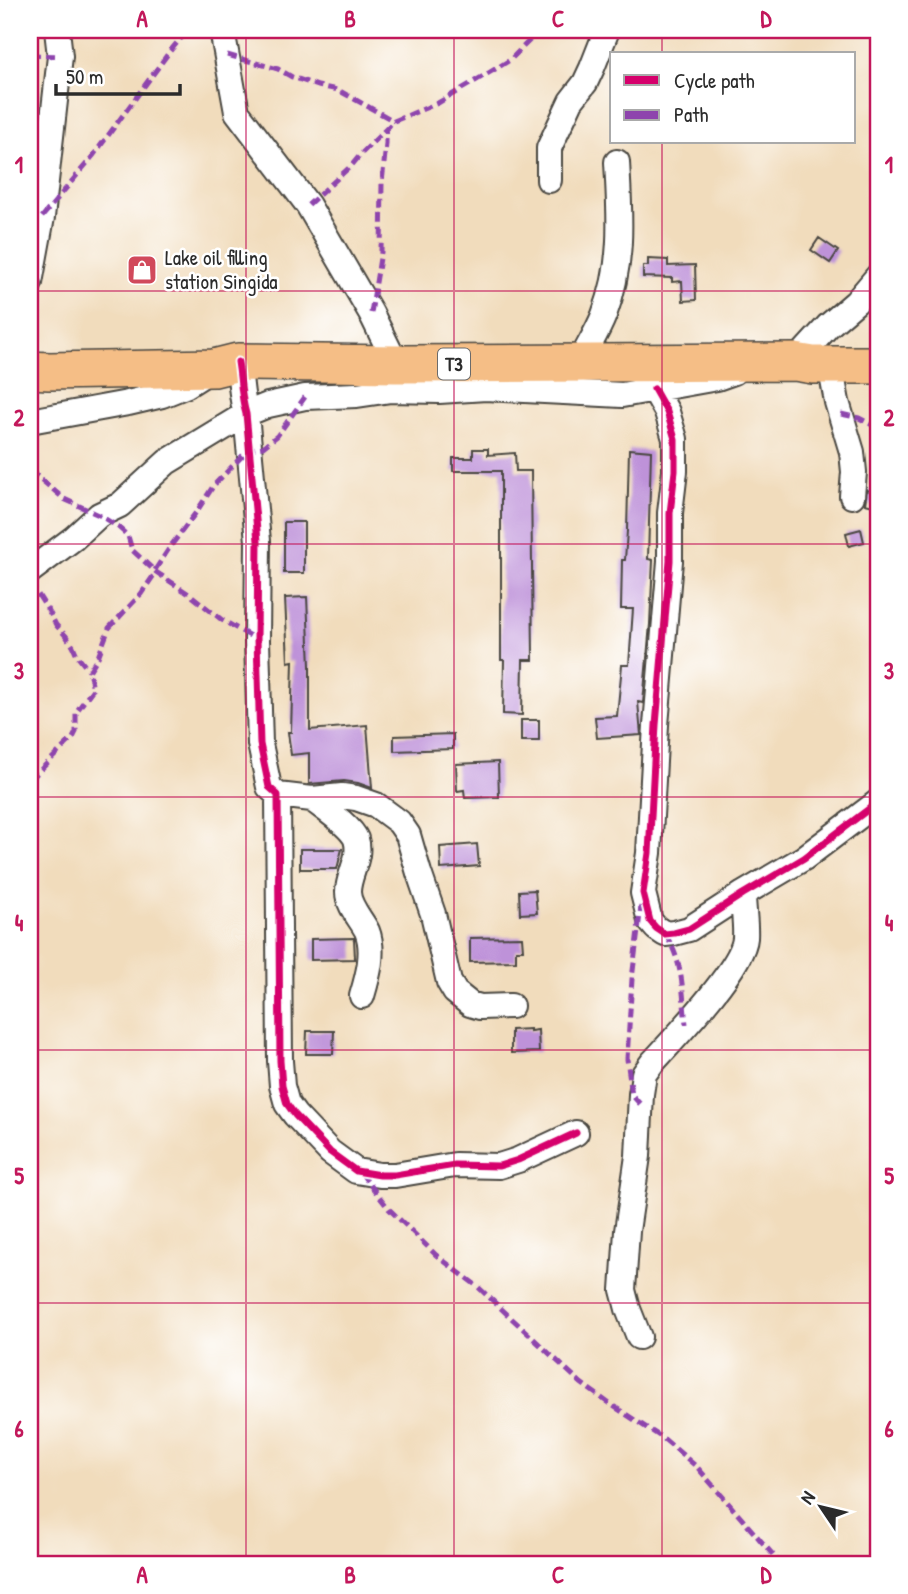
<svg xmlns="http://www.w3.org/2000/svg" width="908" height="1594" viewBox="0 0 908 1594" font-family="'Patrick Hand',sans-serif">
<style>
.building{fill:#be92d9}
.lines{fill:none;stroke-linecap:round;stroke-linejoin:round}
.minor-casing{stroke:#494641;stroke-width:28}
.highway-casing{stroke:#494641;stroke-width:40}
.minor{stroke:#fff;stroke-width:24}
.highway{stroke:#f5be86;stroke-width:37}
.quiet{stroke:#8e44ad;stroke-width:5;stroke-dasharray:10 5;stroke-linecap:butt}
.cycleway-casing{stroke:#fff;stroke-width:11}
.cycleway{stroke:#d6006c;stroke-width:7}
.grid{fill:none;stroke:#c2185b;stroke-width:2;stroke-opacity:0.55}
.labels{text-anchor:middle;stroke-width:5;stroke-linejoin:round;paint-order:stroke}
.shield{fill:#fff;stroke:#6b6b6b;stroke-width:2}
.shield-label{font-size:19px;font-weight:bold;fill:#2b2b2b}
.poi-label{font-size:21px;fill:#2b2b2b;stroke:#fff;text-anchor:start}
.neatline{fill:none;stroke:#c2185b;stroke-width:2.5}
.grid-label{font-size:23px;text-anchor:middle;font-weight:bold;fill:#c2185b}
</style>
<rect width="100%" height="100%" fill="#fff"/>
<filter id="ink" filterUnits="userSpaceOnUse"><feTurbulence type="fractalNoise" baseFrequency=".0143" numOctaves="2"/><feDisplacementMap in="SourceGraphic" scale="14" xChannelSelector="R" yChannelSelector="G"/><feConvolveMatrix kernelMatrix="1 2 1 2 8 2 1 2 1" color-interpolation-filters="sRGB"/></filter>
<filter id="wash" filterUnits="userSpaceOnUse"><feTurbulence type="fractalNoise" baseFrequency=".00686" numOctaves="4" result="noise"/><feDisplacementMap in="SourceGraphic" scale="28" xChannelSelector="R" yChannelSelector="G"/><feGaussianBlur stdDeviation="1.57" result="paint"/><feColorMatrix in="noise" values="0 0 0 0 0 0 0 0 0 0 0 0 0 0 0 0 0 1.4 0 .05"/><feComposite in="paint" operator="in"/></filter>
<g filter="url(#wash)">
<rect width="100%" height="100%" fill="#f1dcbc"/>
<g id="blocks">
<path class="building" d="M 819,238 L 838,251 L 830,263 L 811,250 Z
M 648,259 L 668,260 L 668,266 L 695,265 L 696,300 L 683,301 L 682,281 L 672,282 L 672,278 L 643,277 L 643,266 L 648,266 Z
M 473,449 L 488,449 L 488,455 L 515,453 L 516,471 L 531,471 L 533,660 L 523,660 L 522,715 L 503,714 L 504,660 L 501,660 L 501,471 L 453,471 L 453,458 L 473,458 Z
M 629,449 L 651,451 L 648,559 L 653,560 L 650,624 L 643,703 L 638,702 L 641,735 L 597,738 L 595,717 L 617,716 L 622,665 L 629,665 L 633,609 L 621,609 L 622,560 L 625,560 L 627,531 Z
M 867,490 L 878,493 L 878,507 L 865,504 Z
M 284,522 L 304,522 L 304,573 L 284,573 Z
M 861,529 L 864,542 L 849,546 L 846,533 Z
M 307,597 L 310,666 L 310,730 L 367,725 L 372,788 L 358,783 L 344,781 L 309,784 L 309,753 L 291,755 L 288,732 L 291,732 L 293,661 L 288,662 L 285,598 Z
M 521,720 L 539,720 L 539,741 L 521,741 Z
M 453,734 L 453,749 L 394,751 L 394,736 Z
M 498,762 L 499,797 L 465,798 L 464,790 L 457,791 L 456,764 Z
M 477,844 L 479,866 L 441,869 L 440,847 Z
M 300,849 L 342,849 L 337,869 L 300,869 Z
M 535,890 L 537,913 L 520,914 L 519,891 Z
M 522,937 L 523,950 L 516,950 L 516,961 L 470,962 L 470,938 Z
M 354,938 L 355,959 L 311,960 L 311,939 Z
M 530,1029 L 530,1031 L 538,1030 L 539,1052 L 511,1053 L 511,1030 Z
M 307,1031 L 334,1031 L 333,1054 L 306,1054 Z"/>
</g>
</g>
<g filter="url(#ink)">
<use href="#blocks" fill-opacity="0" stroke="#494641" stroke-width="2"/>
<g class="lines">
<g class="minor-casing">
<path id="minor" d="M 222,30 L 237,112 L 308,205 L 371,313 L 396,364
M 549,180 L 549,148 L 571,101 L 585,83 L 592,68 L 607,30
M 30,283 L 42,217 L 60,56 L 57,30
M 238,362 C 241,380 241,397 246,414 L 258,541 L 257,640 L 260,744 L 269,787 L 278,795 L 280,1061 L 282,1086 L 287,1104 L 295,1115 L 330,1152 L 356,1171 L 380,1175 L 395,1175 L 455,1165 L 499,1166 L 518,1160 L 576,1133
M 795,362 L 828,326 L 856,302 L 878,276
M 579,364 C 587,348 598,331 604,315 C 624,262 620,217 617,162
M 830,364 L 837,402 L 852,452 L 854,472 L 852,496
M 654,389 L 667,412 L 675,439 L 675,471 L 670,513 L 670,561 L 656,725 L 649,853 L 643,893 L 650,921 L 656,928 L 665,934 L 674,933 L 689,929 L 743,894 L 804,858 L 878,802
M 30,421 L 128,403 L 162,395 L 187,385 L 209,371
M 30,571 L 74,538 L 99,515 L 120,505 L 167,462 L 246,414 L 268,405 L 305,397 L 357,395 L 391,390 L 439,391 L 486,388 L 622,395 L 717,378 L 734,372
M 278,795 L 312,799 L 342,796 L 356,798 L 376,805 L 399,822 L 408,835 L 419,873 L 433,914 L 449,982 L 455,992 L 470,1004 L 480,1007 L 511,1006
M 312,799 C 324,809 350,825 356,839 C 362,858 348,874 348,892 C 348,906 361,919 367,931 C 375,951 368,976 362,996
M 639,1337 L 628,1309 L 623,1290 L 627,1231 L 638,1156 L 641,1094 L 644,1074 L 652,1063 C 673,1040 743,967 745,938 C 746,924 743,908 743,894"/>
</g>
<g class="highway-casing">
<path id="highway" d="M 30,370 L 49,371 L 214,368 L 238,362 L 396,364 L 795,362 L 813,365 L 878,365"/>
</g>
<use href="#minor" class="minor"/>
<use href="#highway" class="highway"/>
<path class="quiet" d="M 30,55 L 60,56
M 227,55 L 278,69 L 292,77 L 318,86 L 338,90 L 394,121
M 308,205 L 352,165 L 361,154 L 394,121 L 438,103 L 497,68 L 510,60 L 533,37
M 42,217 L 93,156 L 170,51 L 188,30
M 371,313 L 381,252 L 382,183 L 386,144 L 386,129
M 841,414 L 859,418 L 878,428
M 30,470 L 64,499 L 99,515 L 118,527 L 128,536 L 132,550 L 156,572 L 192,596 L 222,620 L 257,640
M 155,570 L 170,547 L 197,511 L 214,485 L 249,449 L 263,447 L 277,436 L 305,397
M 30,582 L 51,615 L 56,625 L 66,636 L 73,646 L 78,657 L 89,671
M 30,780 L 73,738 L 76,732 L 76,712 L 93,689 L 89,671 L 98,657 L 109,628 L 141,594 L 156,572
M 665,934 C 684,963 682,991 686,1024
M 640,1104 L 632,1095 L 627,1059 L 632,979 L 641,906
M 361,1173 L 389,1209 L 436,1255 L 477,1286 L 581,1383 L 607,1402 L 664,1439 L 697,1467 L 781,1564"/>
<g class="cycleway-casing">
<path id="cycleway" d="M 238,362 C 241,380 241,397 246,414 L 258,541 L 257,640 L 260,744 L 269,787 L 278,795 L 280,1061 L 282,1086 L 287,1104 L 295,1115 L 330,1152 L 356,1171 L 380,1175 L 395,1175 L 455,1165 L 499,1166 L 518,1160 L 576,1133
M 654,389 L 667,412 L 675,439 L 675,471 L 670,513 L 670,561 L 656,725 L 649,853 L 643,893 L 650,921 L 656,928 L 665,934 L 674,933 L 689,929 L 743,894 L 804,858 L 878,802"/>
</g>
<use href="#cycleway" class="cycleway"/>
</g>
</g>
<path class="grid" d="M 246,30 L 246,1564M 454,30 L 454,1564M 662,30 L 662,54M 662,142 L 662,1564M 30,291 L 878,291M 30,544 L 878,544M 30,797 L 878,797M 30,1050 L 878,1050M 30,1303 L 878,1303"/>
<defs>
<g id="shop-square" transform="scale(1.575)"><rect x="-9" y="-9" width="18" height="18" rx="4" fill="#d1495b" stroke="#fff"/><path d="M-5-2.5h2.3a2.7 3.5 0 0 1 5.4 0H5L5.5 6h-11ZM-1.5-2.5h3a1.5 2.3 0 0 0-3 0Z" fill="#fff"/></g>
</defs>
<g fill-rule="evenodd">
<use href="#shop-square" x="142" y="270"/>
</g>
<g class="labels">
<rect class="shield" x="438" y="348.5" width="32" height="31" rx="5"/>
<g class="shield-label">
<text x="454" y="371">T3</text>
</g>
<g class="poi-label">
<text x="165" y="265">Lake oil filling<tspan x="165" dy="24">station Singida</tspan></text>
</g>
</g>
<rect width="908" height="1594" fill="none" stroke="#fff" stroke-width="77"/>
<rect x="610" y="52" width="245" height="91" fill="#ffffff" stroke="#aaaaaa" stroke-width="2"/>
<rect x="624" y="75" width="35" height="10" fill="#d6006c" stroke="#aaaaaa" stroke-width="2"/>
<text x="674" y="88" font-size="21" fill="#2b2b2b">Cycle path</text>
<rect x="624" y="110" width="35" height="10" fill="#8e44ad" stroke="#aaaaaa" stroke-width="2"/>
<text x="674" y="122" font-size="21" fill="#2b2b2b">Path</text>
<g transform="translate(821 1507) rotate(305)" stroke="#ffffff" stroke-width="5" paint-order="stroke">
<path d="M0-5L12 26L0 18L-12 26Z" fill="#2b2b2b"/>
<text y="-10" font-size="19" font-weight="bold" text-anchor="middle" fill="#2b2b2b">N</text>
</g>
<path d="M56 84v10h124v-10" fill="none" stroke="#2b2b2b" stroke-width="3.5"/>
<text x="66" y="84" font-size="21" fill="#2b2b2b" stroke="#ffffff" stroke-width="5" paint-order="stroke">50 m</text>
<rect x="38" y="38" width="832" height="1518" class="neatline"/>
<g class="grid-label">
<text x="142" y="27">A</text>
<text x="350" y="27">B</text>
<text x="558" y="27">C</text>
<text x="766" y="27">D</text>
<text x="19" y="173">1</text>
<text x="889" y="173">1</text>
<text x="19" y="426">2</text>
<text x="889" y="426">2</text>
<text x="19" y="679">3</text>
<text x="889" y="679">3</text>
<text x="19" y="931">4</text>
<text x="889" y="931">4</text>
<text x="19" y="1184">5</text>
<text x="889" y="1184">5</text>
<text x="19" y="1437">6</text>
<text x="889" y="1437">6</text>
<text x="142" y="1583">A</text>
<text x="350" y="1583">B</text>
<text x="558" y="1583">C</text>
<text x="766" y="1583">D</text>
</g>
</svg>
